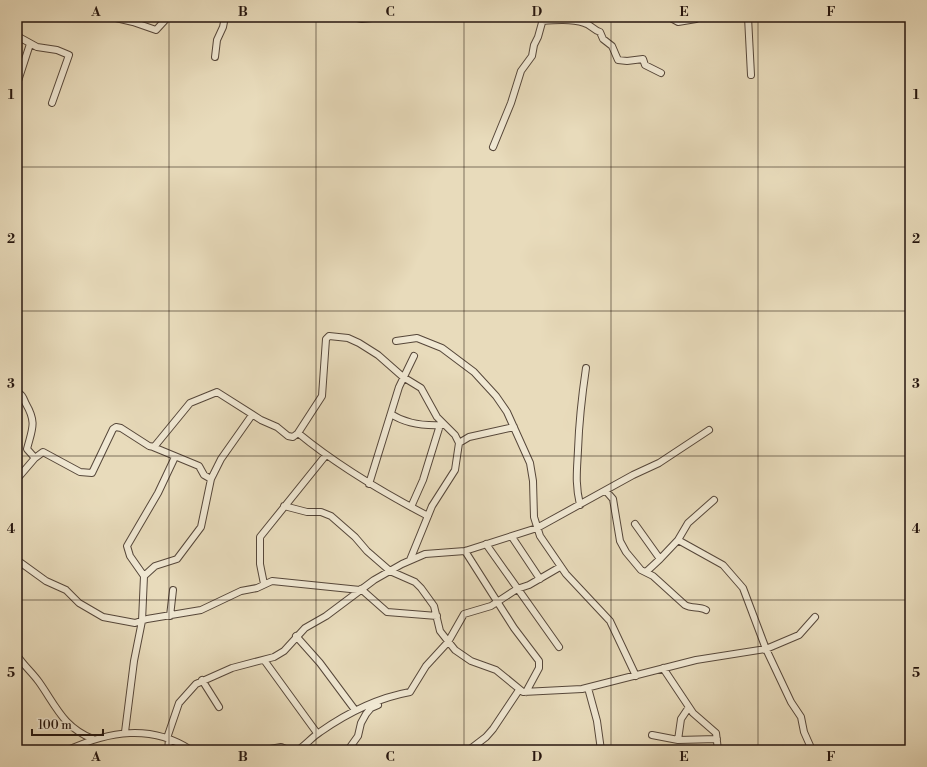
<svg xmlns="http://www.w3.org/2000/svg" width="927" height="767" viewBox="0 0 927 767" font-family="'Libre Bodoni',serif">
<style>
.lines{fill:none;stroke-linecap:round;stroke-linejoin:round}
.minor-casing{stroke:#56473a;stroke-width:8}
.minor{stroke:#f0e8d3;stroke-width:6}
.grid{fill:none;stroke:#26160f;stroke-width:1;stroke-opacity:0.55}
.neatline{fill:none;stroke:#26160f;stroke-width:1.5}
.grid-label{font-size:13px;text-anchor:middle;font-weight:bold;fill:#26160f}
</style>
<rect width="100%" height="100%" fill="#e8dbbb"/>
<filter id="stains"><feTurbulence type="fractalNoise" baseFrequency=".005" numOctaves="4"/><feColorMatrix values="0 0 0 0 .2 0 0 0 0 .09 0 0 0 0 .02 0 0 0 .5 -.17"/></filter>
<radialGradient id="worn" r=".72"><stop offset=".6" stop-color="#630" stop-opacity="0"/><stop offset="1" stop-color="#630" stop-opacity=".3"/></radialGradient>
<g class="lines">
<g class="minor-casing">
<path id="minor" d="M 87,17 L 116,18 L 133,22 L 156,30 L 168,17
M 352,17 L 362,19 L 382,17
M 669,17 L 678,22 L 696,19
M 748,17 L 751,75
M 542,21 C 556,20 571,19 584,23 C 590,24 593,30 600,32 L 603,39 L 612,46 L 618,60 L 627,61 L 643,59 L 645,65 L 661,73
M 17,36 L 37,47 L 57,50 L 69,55 L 52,103
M 215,57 L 217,40 L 223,27 L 225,17
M 17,84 L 30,44
M 493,147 L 511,103 L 521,71 L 532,56 L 534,45 L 538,37 L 543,19
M 396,341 L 417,338 L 442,348 L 474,372 L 496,396 L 507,412 L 530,463 L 533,481 L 534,517 L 540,536 L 566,574 L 610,621 L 636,676
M 17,392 C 23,395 23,398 26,404 C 37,423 32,429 27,449 L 35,458
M 391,414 C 406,424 425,426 443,425
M 298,433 C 338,466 382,492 428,516
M 459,443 L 469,437 L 514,427
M 153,447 L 199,466 L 204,475 L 211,479
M 17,479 L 35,458 L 43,452 L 80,472 L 92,473 L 113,429 L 116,427 L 121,428 L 149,446 L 154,447 L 190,403 L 217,392 L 261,420 L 277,427 L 288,436 L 293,437 L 298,433 L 322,396 L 326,339 L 329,336 L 348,338 L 359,343 L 378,355 L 403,377 L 421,388 L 437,417 L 455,435 L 459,443 L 455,470 L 432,506 L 410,560
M 369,484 L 399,387 L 414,356
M 606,491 L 613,499 L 620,541 L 626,552 L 641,570 L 653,576 L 685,605 C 692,609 699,606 706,610
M 580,505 C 575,483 577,471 578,450 C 579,422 582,395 586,368
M 284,506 L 307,512 L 321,512 L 331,516 L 355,537 L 367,551 L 390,571 L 415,582 L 421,588 L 434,606 L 440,631 L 455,650 L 471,661 L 496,670 L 523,692 L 582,689 L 696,660 L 766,649 L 799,635 L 815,617
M 411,507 L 423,480 L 440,425
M 635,524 L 660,559
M 512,537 L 540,579
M 678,540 L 723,565 L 743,588 L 766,649 L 791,702 L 801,717 L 804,732 L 812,750
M 486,544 L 559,647
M 465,551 L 514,628 L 539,661 L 539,668 L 526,692
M 17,560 L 46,581 L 66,590 L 79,603 L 103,617 L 135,623 L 147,619 L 201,610 L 241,591 L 257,588 L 272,581 L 360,590
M 646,572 L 660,559 L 678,540 L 688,523 L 714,500
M 144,576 L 130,556 L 127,546 L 158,493 L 175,457
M 264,584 L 260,564 L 260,537 L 326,455
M 361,589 L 387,612 L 437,616
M 170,616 L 173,590
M 296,636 L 320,663 L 355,710
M 17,655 C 23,665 32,672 39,682 C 56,706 63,727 93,739
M 264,660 L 317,733
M 663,668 L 693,713 L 716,733 L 718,750
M 202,680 L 219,707
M 588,688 L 597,721 L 601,750
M 125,732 L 134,661 L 142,621 L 144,576 L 155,566 L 177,559 L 201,527 L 211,479 L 221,459 L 252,415
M 652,735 L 678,740 L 717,739
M 167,738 L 179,703 L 196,684 L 232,668 L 274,657 L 284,651 L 305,628 L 326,616 L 374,580 L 402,564 L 425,554 L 465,551 L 537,528 L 633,475 L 659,463 L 709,430
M 678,740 L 681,719 L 689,707
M 68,750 C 109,731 151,724 191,750
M 168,750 L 169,739
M 265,750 L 281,747 L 288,750
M 298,750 C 306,745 312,737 320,732 C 347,713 377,698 410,692 L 426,666 L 448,642 L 464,614 L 491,606 L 517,589 L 529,585 L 560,567
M 348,750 L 358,736 L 361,723 L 366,714 L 371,708 L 378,705
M 469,750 L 486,737 L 493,729 L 519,690"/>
</g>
<use href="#minor" class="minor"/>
</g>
<path class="grid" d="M 169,17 L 169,750M 316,17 L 316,750M 464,17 L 464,750M 611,17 L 611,750M 758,17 L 758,750M 17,167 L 910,167M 17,311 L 910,311M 17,456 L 910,456M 17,600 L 910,600"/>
<rect width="927" height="767" fill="none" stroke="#e8dbbb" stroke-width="44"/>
<path d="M32 729v6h71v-6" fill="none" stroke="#26160f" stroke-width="2"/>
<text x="38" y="729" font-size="12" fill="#26160f" stroke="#f0e8d3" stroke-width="3" paint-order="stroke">100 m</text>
<rect x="22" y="22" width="883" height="723" class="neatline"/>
<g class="grid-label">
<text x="96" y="16">A</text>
<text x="243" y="16">B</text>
<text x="390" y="16">C</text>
<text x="537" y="16">D</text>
<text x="684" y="16">E</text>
<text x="831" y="16">F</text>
<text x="11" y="99">1</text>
<text x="916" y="99">1</text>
<text x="11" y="243">2</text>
<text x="916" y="243">2</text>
<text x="11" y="388">3</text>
<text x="916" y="388">3</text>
<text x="11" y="533">4</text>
<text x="916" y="533">4</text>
<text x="11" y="677">5</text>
<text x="916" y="677">5</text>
<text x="96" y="761">A</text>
<text x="243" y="761">B</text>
<text x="390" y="761">C</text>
<text x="537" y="761">D</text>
<text x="684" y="761">E</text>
<text x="831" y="761">F</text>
</g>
<rect width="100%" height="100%" filter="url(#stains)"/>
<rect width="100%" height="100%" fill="url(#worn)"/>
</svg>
